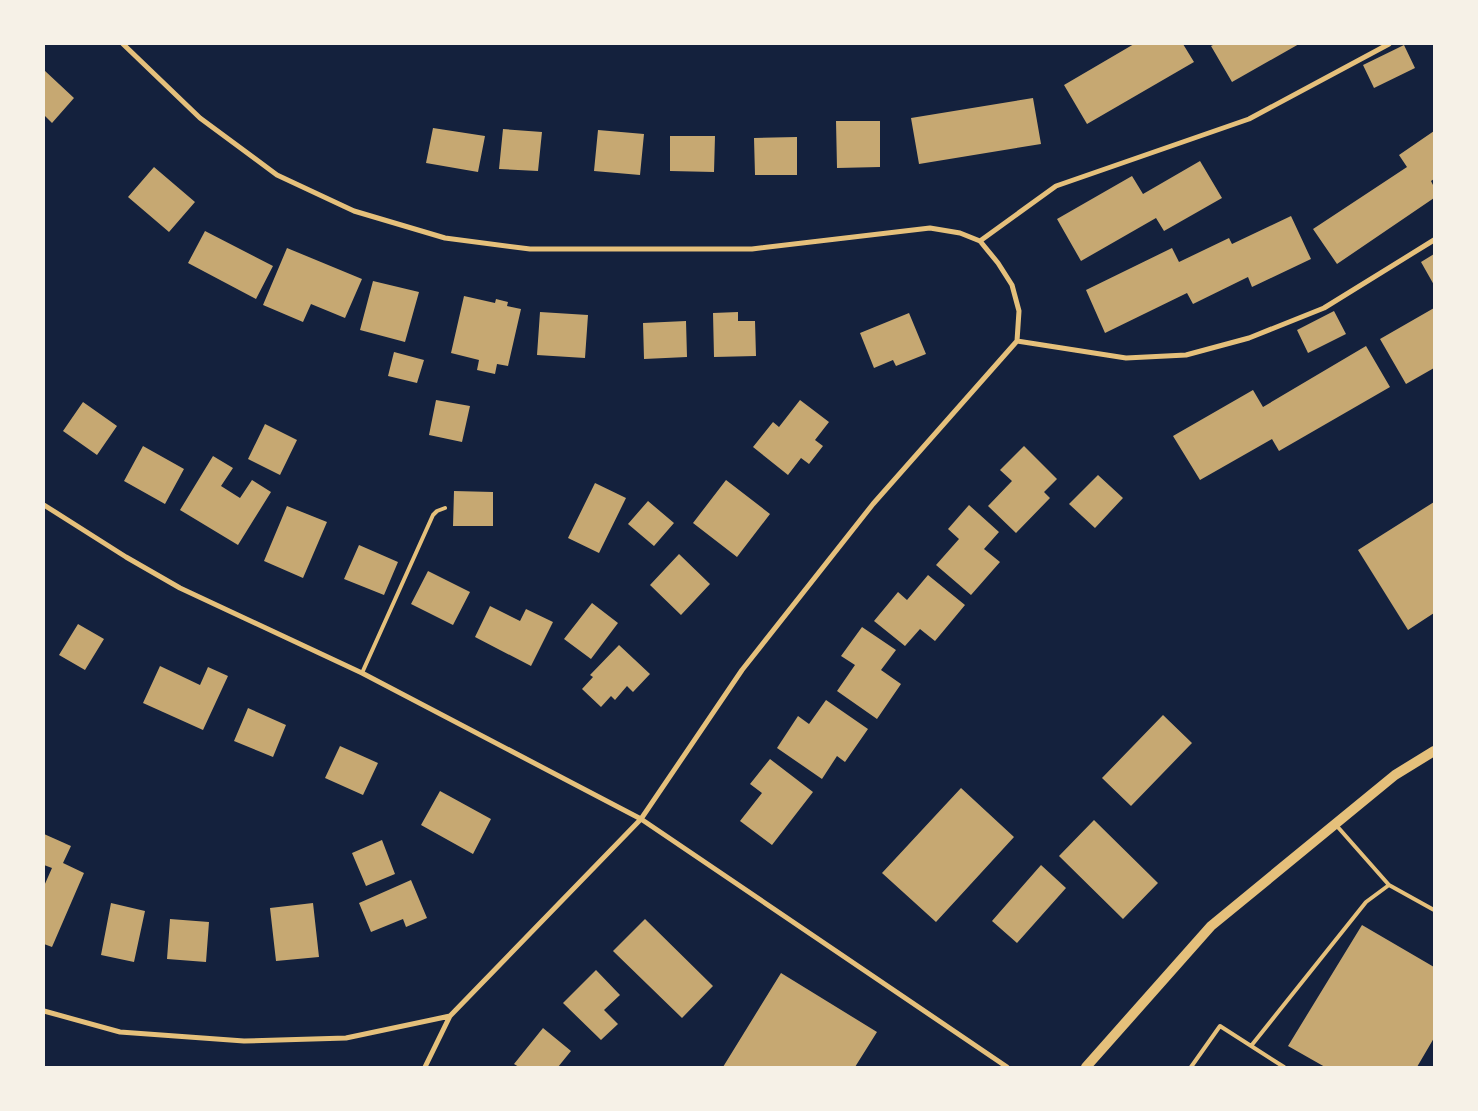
<svg xmlns="http://www.w3.org/2000/svg" width="1478" height="1111" viewBox="0 0 1478 1111" font-family="Inter,sans-serif">
<style>
.building{fill:#c6a872}
.lines{fill:none;stroke-linecap:round;stroke-linejoin:round}
.service{stroke:#e5c07b;stroke-width:4}
.minor{stroke:#e5c07b;stroke-width:5}
.secondary{stroke:#e5c07b;stroke-width:10}
</style>
<rect width="100%" height="100%" fill="#14213d"/>
<path class="building" d="M 1134,44 L 1183,44 L 1194,62 L 1087,124 L 1064,85 Z
M 1215,44 L 1299,44 L 1232,82 L 1211,46 Z
M 1404,45 L 1415,68 L 1374,88 L 1363,65 Z
M 44,70 L 74,98 L 52,123 L 44,115 Z
M 1033,98 L 1041,144 L 919,164 L 911,118 Z
M 836,121 L 880,121 L 880,167 L 837,168 Z
M 433,128 L 485,136 L 478,172 L 426,163 Z
M 503,129 L 542,132 L 538,171 L 499,169 Z
M 598,130 L 644,134 L 640,175 L 594,171 Z
M 1434,131 L 1434,179 L 1431,181 L 1434,187 L 1434,198 L 1337,264 L 1313,229 L 1407,167 L 1399,155 Z
M 670,136 L 715,136 L 714,172 L 670,171 Z
M 797,137 L 797,175 L 755,175 L 754,138 Z
M 1200,161 L 1222,198 L 1164,231 L 1156,218 L 1081,261 L 1057,219 L 1132,176 L 1143,194 Z
M 154,167 L 195,202 L 169,232 L 128,197 Z
M 1291,216 L 1311,259 L 1252,287 L 1248,277 L 1193,304 L 1187,293 L 1105,333 L 1086,290 L 1172,248 L 1179,262 L 1229,238 L 1232,244 Z
M 205,231 L 273,266 L 256,299 L 188,263 Z
M 287,248 L 362,279 L 345,318 L 311,304 L 303,322 L 263,305 Z
M 1434,254 L 1434,285 L 1421,262 Z
M 373,281 L 419,292 L 405,342 L 360,330 Z
M 464,296 L 495,303 L 496,299 L 508,302 L 507,306 L 521,309 L 508,366 L 497,364 L 495,374 L 477,370 L 479,360 L 451,353 Z
M 1434,308 L 1434,368 L 1406,384 L 1380,339 Z
M 1334,311 L 1346,334 L 1308,353 L 1297,330 Z
M 540,312 L 588,315 L 585,358 L 537,355 Z
M 738,312 L 738,321 L 755,321 L 756,356 L 714,357 L 713,313 Z
M 909,313 L 926,354 L 896,366 L 893,360 L 874,368 L 860,333 Z
M 686,321 L 687,357 L 644,359 L 643,323 Z
M 1366,346 L 1390,387 L 1279,451 L 1272,439 L 1200,480 L 1173,436 L 1253,390 L 1263,407 Z
M 394,352 L 424,360 L 417,383 L 388,376 Z
M 436,400 L 470,406 L 462,442 L 429,435 Z
M 800,400 L 829,422 L 815,440 L 823,446 L 809,464 L 801,458 L 788,475 L 753,447 L 773,422 L 779,427 Z
M 83,402 L 117,426 L 97,455 L 63,431 Z
M 265,424 L 297,440 L 280,475 L 248,459 Z
M 143,446 L 184,469 L 165,504 L 124,481 Z
M 1024,446 L 1057,479 L 1044,492 L 1050,498 L 1016,533 L 988,506 L 1012,481 L 1000,470 Z
M 213,456 L 233,468 L 221,486 L 240,498 L 252,480 L 271,492 L 238,545 L 180,510 Z
M 1098,475 L 1123,498 L 1095,528 L 1069,504 Z
M 726,480 L 770,514 L 737,557 L 693,523 Z
M 595,483 L 626,498 L 599,553 L 568,538 Z
M 454,491 L 493,492 L 493,526 L 453,526 Z
M 648,501 L 674,523 L 654,546 L 628,524 Z
M 1434,502 L 1434,613 L 1408,630 L 1358,550 Z
M 969,505 L 999,532 L 984,549 L 1000,562 L 971,595 L 936,565 L 959,539 L 948,529 Z
M 287,506 L 327,522 L 303,578 L 264,561 Z
M 359,545 L 398,562 L 384,595 L 344,579 Z
M 679,554 L 710,584 L 681,615 L 650,585 Z
M 428,571 L 470,592 L 453,625 L 411,604 Z
M 928,575 L 965,605 L 935,641 L 920,629 L 905,646 L 874,621 L 898,592 L 907,600 Z
M 592,603 L 618,623 L 591,659 L 564,639 Z
M 490,606 L 520,621 L 526,609 L 553,622 L 531,666 L 475,637 Z
M 78,624 L 104,639 L 85,670 L 59,655 Z
M 862,627 L 896,650 L 881,670 L 901,684 L 877,719 L 837,691 L 855,665 L 841,656 Z
M 619,645 L 650,674 L 633,692 L 627,686 L 615,700 L 611,696 L 601,707 L 582,689 L 593,677 L 590,675 Z
M 160,666 L 200,685 L 208,667 L 228,676 L 203,730 L 143,703 Z
M 826,700 L 868,729 L 845,762 L 837,756 L 822,779 L 777,748 L 798,716 L 809,724 Z
M 248,708 L 286,725 L 273,757 L 234,741 Z
M 1163,715 L 1192,743 L 1131,806 L 1102,778 Z
M 340,746 L 378,763 L 363,795 L 325,778 Z
M 770,759 L 813,792 L 772,845 L 740,821 L 762,793 L 750,784 Z
M 961,788 L 1014,837 L 936,922 L 882,873 Z
M 440,791 L 491,819 L 473,854 L 421,825 Z
M 1094,820 L 1158,883 L 1123,919 L 1059,856 Z
M 44,834 L 71,846 L 63,863 L 84,873 L 52,947 L 44,944 L 44,886 L 52,868 L 44,865 Z
M 382,840 L 395,874 L 366,886 L 352,853 Z
M 1041,865 L 1066,888 L 1017,943 L 992,921 Z
M 411,880 L 427,918 L 406,927 L 403,919 L 371,932 L 359,903 Z
M 111,903 L 145,911 L 134,962 L 101,955 Z
M 313,903 L 319,957 L 276,961 L 270,908 Z
M 170,919 L 209,922 L 206,962 L 167,959 Z
M 645,919 L 713,986 L 682,1018 L 613,951 Z
M 1362,925 L 1434,967 L 1434,1038 L 1417,1067 L 1325,1067 L 1288,1046 Z
M 596,970 L 620,995 L 604,1010 L 618,1024 L 601,1040 L 563,1003 Z
M 781,973 L 877,1032 L 855,1067 L 723,1067 Z
M 543,1028 L 571,1051 L 558,1067 L 519,1067 L 514,1064 Z"/>
<g class="lines">
<path class="service" d="M 362,673 L 433,515 L 437,511 L 445,508
M 1336,825 L 1389,885
M 1251,1046 L 1366,902 L 1389,885 L 1434,910
M 1191,1067 L 1220,1026 L 1284,1067"/>
<path class="minor" d="M 980,241 L 1056,186 L 1249,119 L 1389,44
M 1017,341 L 1126,358 L 1186,355 L 1249,338 L 1324,308 L 1434,240
M 44,505 L 126,557 L 180,588 L 362,673 L 641,819 L 1007,1067
M 44,1011 L 120,1032 L 244,1041 L 346,1038 L 450,1016 L 641,819 L 742,670 L 873,504 L 1017,341 L 1019,311 L 1012,285 L 998,263 L 980,241 L 960,233 L 930,228 L 752,249 L 530,249 L 445,238 L 354,211 L 277,175 L 200,118 L 123,44
M 425,1067 L 450,1016"/>
<path class="secondary" d="M 1086,1067 L 1211,926 L 1395,775 L 1434,751"/>
</g>
<rect width="1478" height="1111" fill="none" stroke="#f6f1e7" stroke-width="90"/>
</svg>
